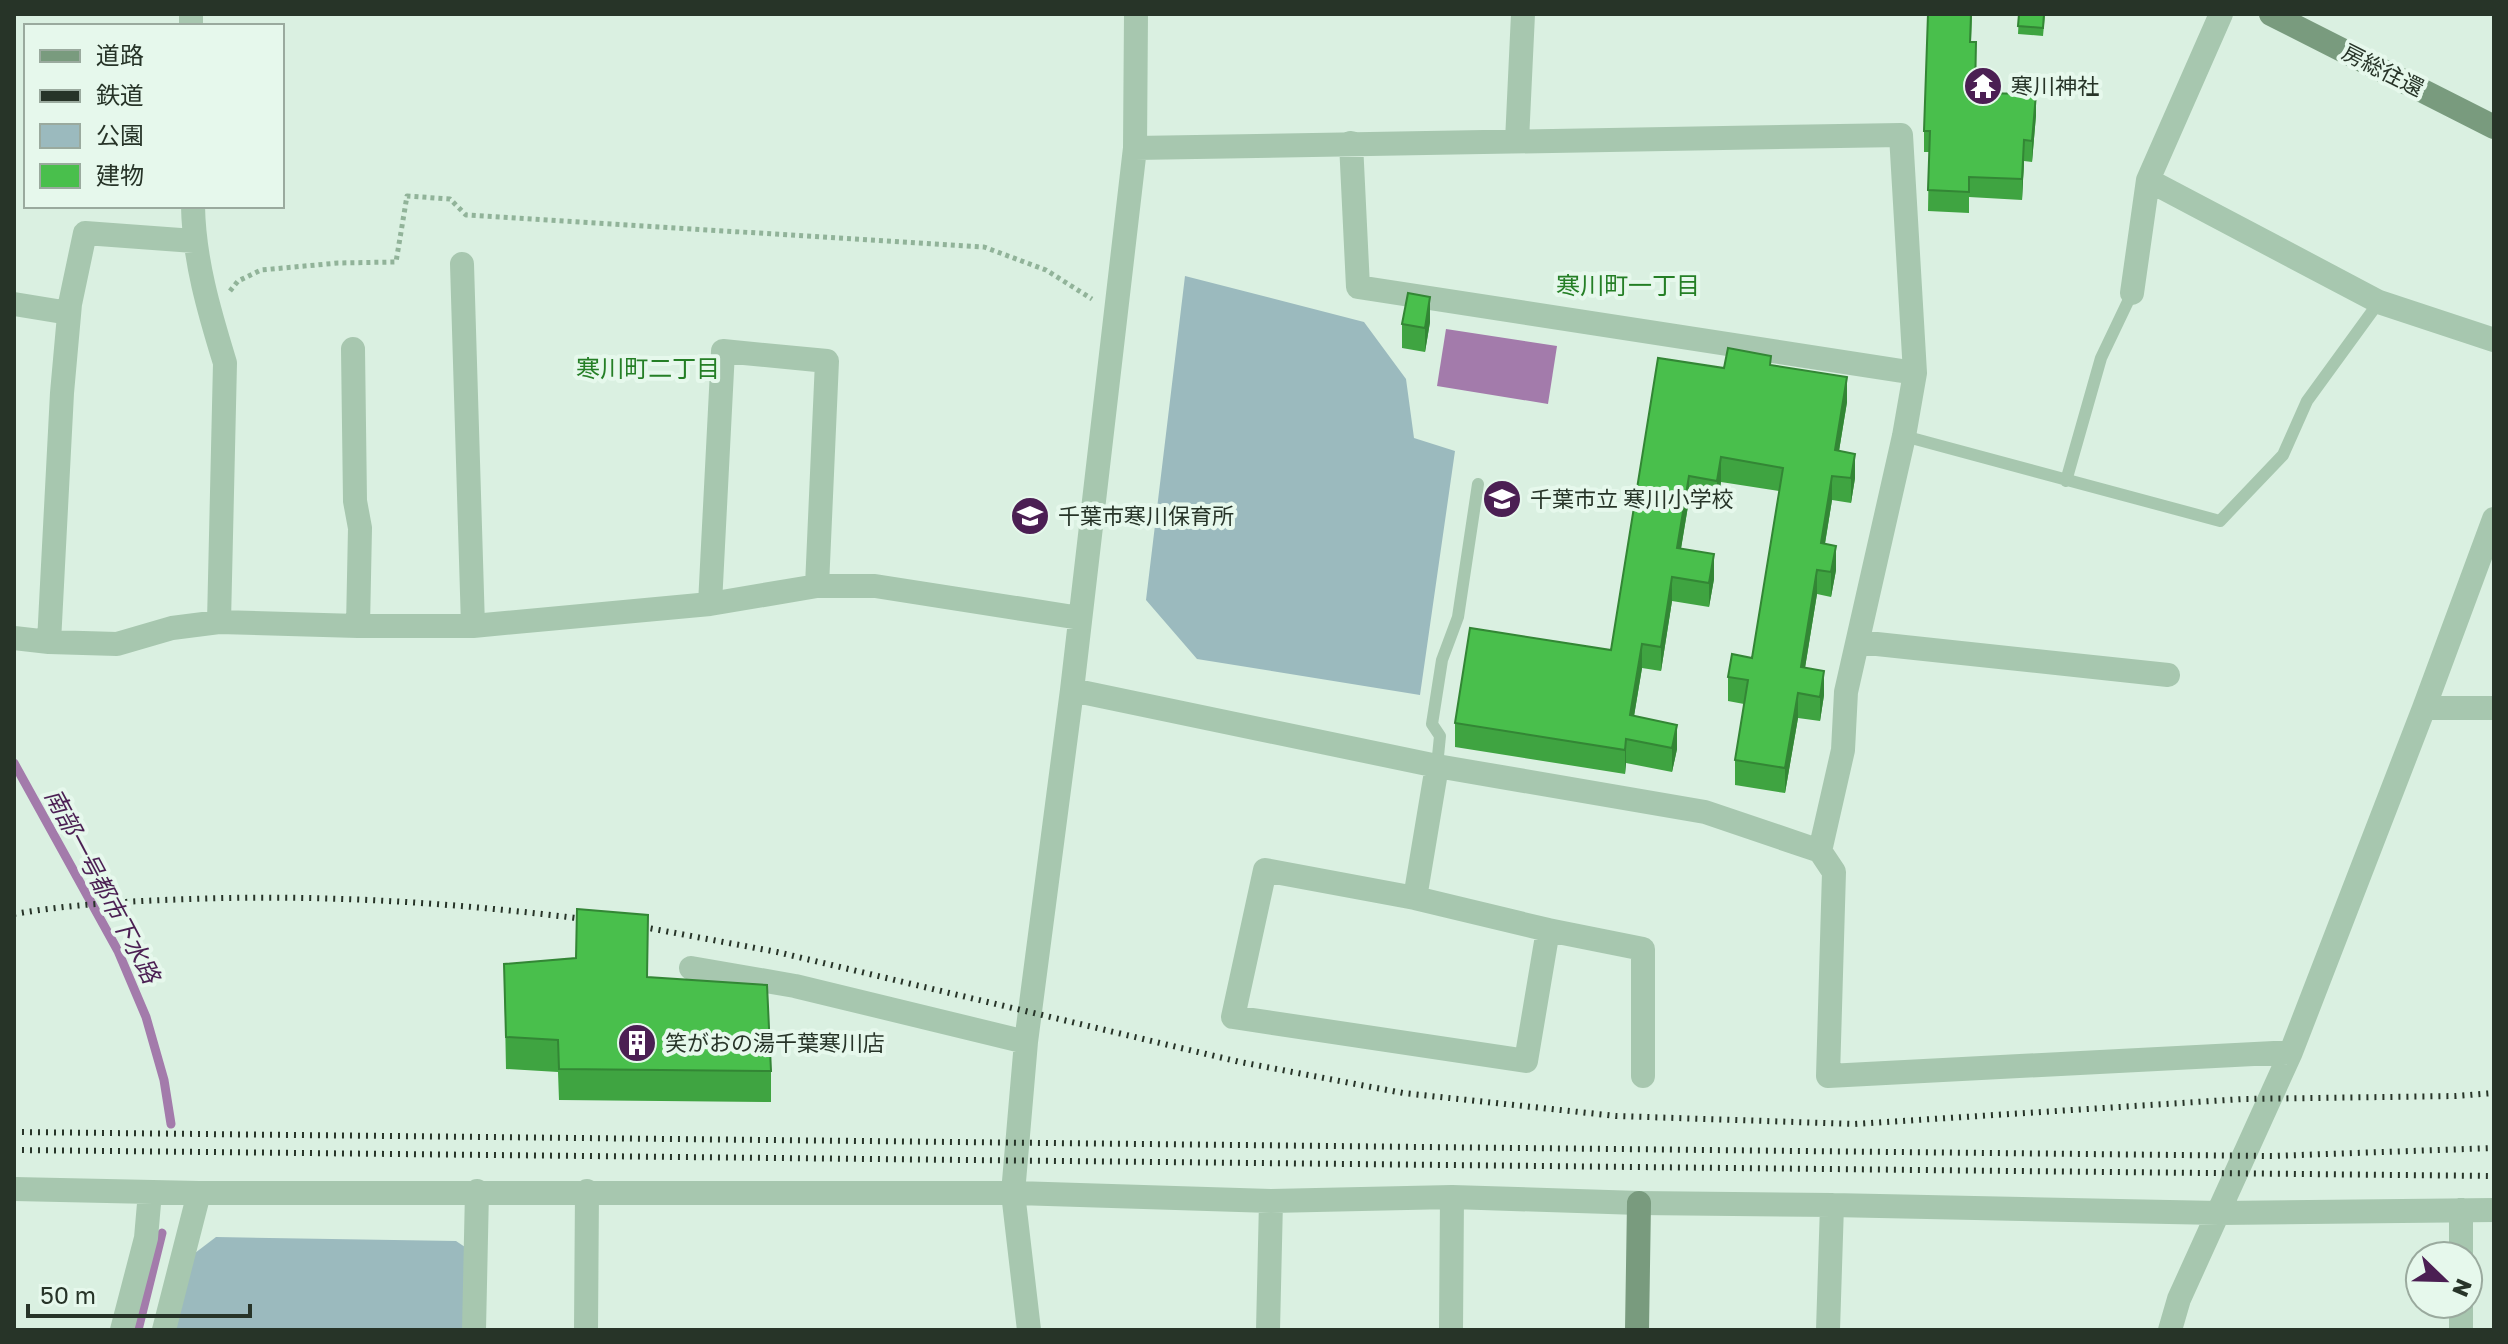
<svg xmlns="http://www.w3.org/2000/svg" width="2508" height="1344" viewBox="0 0 2508 1344" font-family="'Golos Text','Noto Sans JP',sans-serif">
<style>
.green{fill:#9bbabe}
.water{fill:#a37bab}
.lines{fill:none;stroke-linecap:round;stroke-linejoin:round}
.stream{stroke:#a37bab;stroke-width:9}
.path{stroke:#91b399;stroke-width:5;stroke-dasharray:4 4;stroke-linecap:butt}
.lane{stroke:#a7c7af;stroke-width:12}
.street{stroke:#a7c7af;stroke-width:24}
.secondary{stroke:#799b7e;stroke-width:24}
.rail{stroke:#273428;stroke-width:6;stroke-dasharray:2 6;stroke-linecap:butt}
.wall{fill:#3fa441}
.shaded-wall{fill:#338635}
.building{fill:#49bf4c;stroke:#338635;stroke-width:2}
.labels{text-anchor:middle;stroke-width:8;stroke-linejoin:round;paint-order:stroke}
.street-label{font-size:22px;fill:#273428;stroke:#e6f8ec}
.poi-label{font-size:22px;fill:#273428;stroke:#e6f8ec;text-anchor:start}
.neighbourhood-label{font-size:24px;fill:#257f26;stroke:#e6f8ec}
.water-label{font-size:24px;font-style:italic;fill:#4b1f53;stroke:#e6f8ec}
</style>
<rect width="100%" height="100%" fill="#daf0e1"/>
<path class="green" d="M 1185,276 L 1364,322 L 1406,379 L 1414,438 L 1455,451 L 1420,695 L 1197,659 L 1146,600 Z
M 216,1237 L 456,1241 L 465,1247 L 464,1330 L 175,1330 L 195,1253 Z"/>
<path class="water" d="M 1446,329 L 1557,346 L 1548,404 L 1437,386 Z"/>
<g class="lines">
<path class="stream" d="M 14,763 L 118,951 L 146,1017 L 164,1080 L 171,1124
M 138,1330 L 162,1233"/>
<path class="path" d="M 230,291 L 238,281 L 261,270 L 338,263 L 396,262 L 407,196 L 450,199 L 466,215 L 984,247 L 1046,270 L 1092,299"/>
<path class="lane" d="M 1904,436 L 2220,521 L 2283,455 L 2307,401 L 2379,302
M 2066,481 L 2101,358 L 2132,293
M 1437,766 L 1440,736 L 1432,724 L 1442,660 L 1458,617 L 1478,484"/>
<path class="street" d="M 191,14 L 191,26
M 1517,141 L 1523,14
M 1351,143 L 1358,287 L 1915,373
M 1135,148 L 1901,135 L 1915,373 L 1904,436 L 1846,692 L 1843,750 L 1820,851
M 2148,180 L 2379,302 L 2494,340
M 193,206 C 194,260 209,311 225,363 L 219,622
M 462,264 L 473,626
M 2132,293 L 2148,180 L 2221,14
M 14,304 L 69,313
M 353,349 L 355,501 L 360,528 L 358,626
M 710,604 L 723,351 L 827,361 L 817,586
M 14,638 L 49,642 L 117,644 L 172,628 L 219,622 L 358,626 L 473,626 L 710,604 L 817,586 L 875,586 L 1080,618
M 49,642 L 62,393 L 70,304 L 85,233 L 194,241
M 1858,642 L 2168,675
M 1072,690 L 1437,766 L 1705,812 L 1820,851 L 1834,872 L 1828,1076 L 2291,1052
M 2424,708 L 2494,708
M 1265,870 L 1415,898 L 1548,930 L 1526,1061 L 1233,1017 Z
M 1415,898 L 1437,766
M 1548,930 L 1643,949 L 1643,1076
M 691,968 L 795,986 L 1026,1042
M 14,1189 L 199,1193 L 1013,1193 L 1271,1201 L 1452,1197 L 1639,1203 L 1832,1205 L 2219,1213 L 2494,1210
M 2461,1256 L 2461,1210
M 122,1330 L 146,1238 L 150,1192
M 164,1330 L 199,1193
M 474,1330 L 477,1191
M 586,1330 L 587,1191
M 1029,1330 L 1013,1193 L 1026,1042 L 1072,690 L 1135,148 L 1136,14
M 1268,1330 L 1271,1201
M 1451,1330 L 1452,1197
M 1828,1330 L 1832,1205
M 2170,1330 L 2179,1299 L 2291,1052 L 2424,708 L 2494,519
M 2461,1330 L 2461,1304"/>
<path class="secondary" d="M 2271,14 L 2494,127
M 1637,1330 L 1639,1203"/>
<path class="rail" d="M 14,914 C 72,904 132,901 191,899 C 327,894 463,903 599,921
M 627,924 L 777,952 L 1240,1062 L 1403,1093 L 1616,1116 L 1855,1124 L 2243,1099 L 2456,1096 L 2494,1093
M 14,1132 L 2272,1156 L 2494,1148
M 14,1150 L 2494,1176"/>
</g>
<path class="wall" d="M 1928,14 L 1972,14 L 1971,42 L 1975,93 L 2036,115 L 2032,162 L 2024,161 L 2022,200 L 1969,197 L 1969,213 L 1928,211 L 1929,152 L 1924,152 L 1924,131 Z
M 2019,14 L 2045,14 L 2043,36 L 2018,34 Z
M 1430,322 L 1425,352 L 1402,348 L 1402,324 Z
M 1771,365 L 1847,402 L 1839,451 L 1855,478 L 1851,503 L 1832,500 L 1825,544 L 1836,570 L 1831,597 L 1817,594 L 1805,668 L 1824,695 L 1820,721 L 1798,718 L 1785,793 L 1735,785 L 1735,760 L 1744,704 L 1728,701 L 1728,677 L 1752,658 L 1779,491 L 1721,482 L 1717,505 L 1689,500 L 1681,549 L 1714,579 L 1709,607 L 1672,601 L 1661,671 L 1642,668 L 1634,716 L 1677,749 L 1672,772 L 1626,763 L 1625,774 L 1455,747 L 1455,723 L 1611,650 L 1724,368 Z
M 576,958 L 648,977 L 771,1071 L 771,1102 L 559,1100 L 558,1072 L 506,1069 L 504,964 Z"/>
<path class="shaded-wall" d="M 2036,94 L 2036,115 L 2032,162 L 2032,141 Z
M 2024,140 L 2024,161 L 2022,200 L 2022,179 Z
M 1430,297 L 1430,322 L 1425,352 L 1425,328 Z
M 1847,377 L 1847,402 L 1835,475 L 1835,450 Z
M 1855,454 L 1855,478 L 1851,503 L 1851,478 Z
M 1721,457 L 1721,482 L 1717,505 L 1717,481 Z
M 1689,476 L 1689,500 L 1677,572 L 1677,548 Z
M 1832,476 L 1832,500 L 1821,567 L 1821,543 Z
M 1836,546 L 1836,570 L 1831,597 L 1831,572 Z
M 1714,554 L 1714,579 L 1709,607 L 1709,583 Z
M 1817,570 L 1817,594 L 1801,692 L 1801,667 Z
M 1672,577 L 1672,601 L 1661,671 L 1661,647 Z
M 1642,644 L 1642,668 L 1630,740 L 1630,715 Z
M 1824,671 L 1824,695 L 1820,721 L 1820,697 Z
M 1798,693 L 1798,718 L 1785,793 L 1785,768 Z
M 1677,725 L 1677,749 L 1672,772 L 1672,748 Z
M 1626,739 L 1626,763 L 1625,774 L 1625,750 Z"/>
<path class="building" d="M 1928,14 L 1971,14 L 1970,42 L 1976,42 L 1975,93 L 2036,94 L 2032,141 L 2024,140 L 2022,179 L 1969,177 L 1969,192 L 1928,190 L 1930,131 L 1924,131 Z
M 2019,14 L 2044,14 L 2043,28 L 2018,26 Z
M 1408,293 L 1430,297 L 1425,328 L 1402,324 Z
M 1728,348 L 1771,356 L 1770,365 L 1847,377 L 1835,450 L 1855,454 L 1851,478 L 1832,476 L 1821,543 L 1836,546 L 1831,572 L 1817,570 L 1801,667 L 1824,671 L 1820,697 L 1798,693 L 1785,768 L 1735,760 L 1748,680 L 1728,677 L 1732,654 L 1752,658 L 1783,468 L 1721,457 L 1717,481 L 1689,476 L 1677,548 L 1714,554 L 1709,583 L 1672,577 L 1661,647 L 1642,644 L 1630,715 L 1677,725 L 1672,748 L 1626,739 L 1625,750 L 1455,723 L 1470,628 L 1611,650 L 1658,358 L 1724,368 Z
M 577,909 L 648,915 L 647,977 L 767,985 L 771,1071 L 559,1069 L 558,1040 L 506,1037 L 504,964 L 576,958 Z"/>
<defs>
<g id="temple-disc" transform="scale(2)"><circle r="9.5" fill="#4b1f53" stroke="#e6f8ec"/><path d="M0-6L5-2H3V0L6.5 2.5H4V6H1.5V3h-3V6H-4V2.5H-6.5L-3 0V-2H-5Z" fill="#fff"/></g>
<g id="school-disc" transform="scale(2)"><circle r="9.5" fill="#4b1f53" stroke="#e6f8ec"/><path d="M0-5L7-2L0 1L-7-2ZM-4 1L0 2.5L4 1V4Q0 6-4 4Z" fill="#fff"/></g>
<g id="building-disc" transform="scale(2)"><circle r="9.5" fill="#4b1f53" stroke="#e6f8ec"/><path d="M-4-6H4V6H1V3H-1V6H-4ZM-2.5-4.3h1.7v1.8h-1.7ZM.8-4.3h1.7v1.8H.8ZM-2.5-1h1.7V.8h-1.7ZM.8-1h1.7V.8H.8Z" fill="#fff"/></g>
</defs>
<g fill-rule="evenodd">
<use href="#temple-disc" x="1983" y="86"/>
<use href="#school-disc" x="1502" y="499"/>
<use href="#school-disc" x="1030" y="516"/>
<use href="#building-disc" x="637" y="1043"/>
</g>
<g class="labels">
<g class="street-label">
<text transform="translate(2383 70) rotate(27)" y="8">房総往還</text>
</g>
<g class="poi-label">
<text x="2011" y="94">寒川神社</text>
<text x="1530" y="507">千葉市立 寒川小学校</text>
<text x="1058" y="524">千葉市寒川保育所</text>
<text x="665" y="1051">笑がおの湯千葉寒川店</text>
</g>
<g class="neighbourhood-label">
<text x="1628" y="294">寒川町一丁目</text>
<text x="648" y="377">寒川町二丁目</text>
</g>
<g class="water-label">
<text transform="translate(102 886) rotate(62)" y="8">南部一号都市下水路</text>
</g>
</g>
<rect width="2508" height="1344" fill="none" stroke="#273428" stroke-width="32"/>
<rect x="24" y="24" width="260" height="184" fill="#e6f8ec" stroke="#9aaa9e" stroke-width="2"/>
<rect x="40" y="50" width="40" height="12" fill="#799b7e" stroke="#9aaa9e" stroke-width="2"/>
<text x="96" y="64" font-size="24" fill="#273428">道路</text>
<rect x="40" y="90" width="40" height="12" fill="#273428" stroke="#9aaa9e" stroke-width="2"/>
<text x="96" y="104" font-size="24" fill="#273428">鉄道</text>
<rect x="40" y="124" width="40" height="24" fill="#9bbabe" stroke="#9aaa9e" stroke-width="2"/>
<text x="96" y="144" font-size="24" fill="#273428">公園</text>
<rect x="40" y="164" width="40" height="24" fill="#49bf4c" stroke="#9aaa9e" stroke-width="2"/>
<text x="96" y="184" font-size="24" fill="#273428">建物</text>
<g transform="translate(2444 1280) rotate(113)"><circle r="38" fill="#e6f8ec" stroke="#9aaa9e" stroke-width="2"/>
<path d="M0-6L14 30L0 20L-14 30Z" fill="#4b1f53"/>
<text y="-12" font-size="22" font-weight="bold" text-anchor="middle" fill="#273428">N</text>
</g>
<path d="M28 1304v12h222v-12" fill="none" stroke="#273428" stroke-width="4"/>
<text x="40" y="1304" font-size="24" fill="#273428" stroke="#e6f8ec" stroke-width="6" paint-order="stroke">50 m</text>
</svg>
